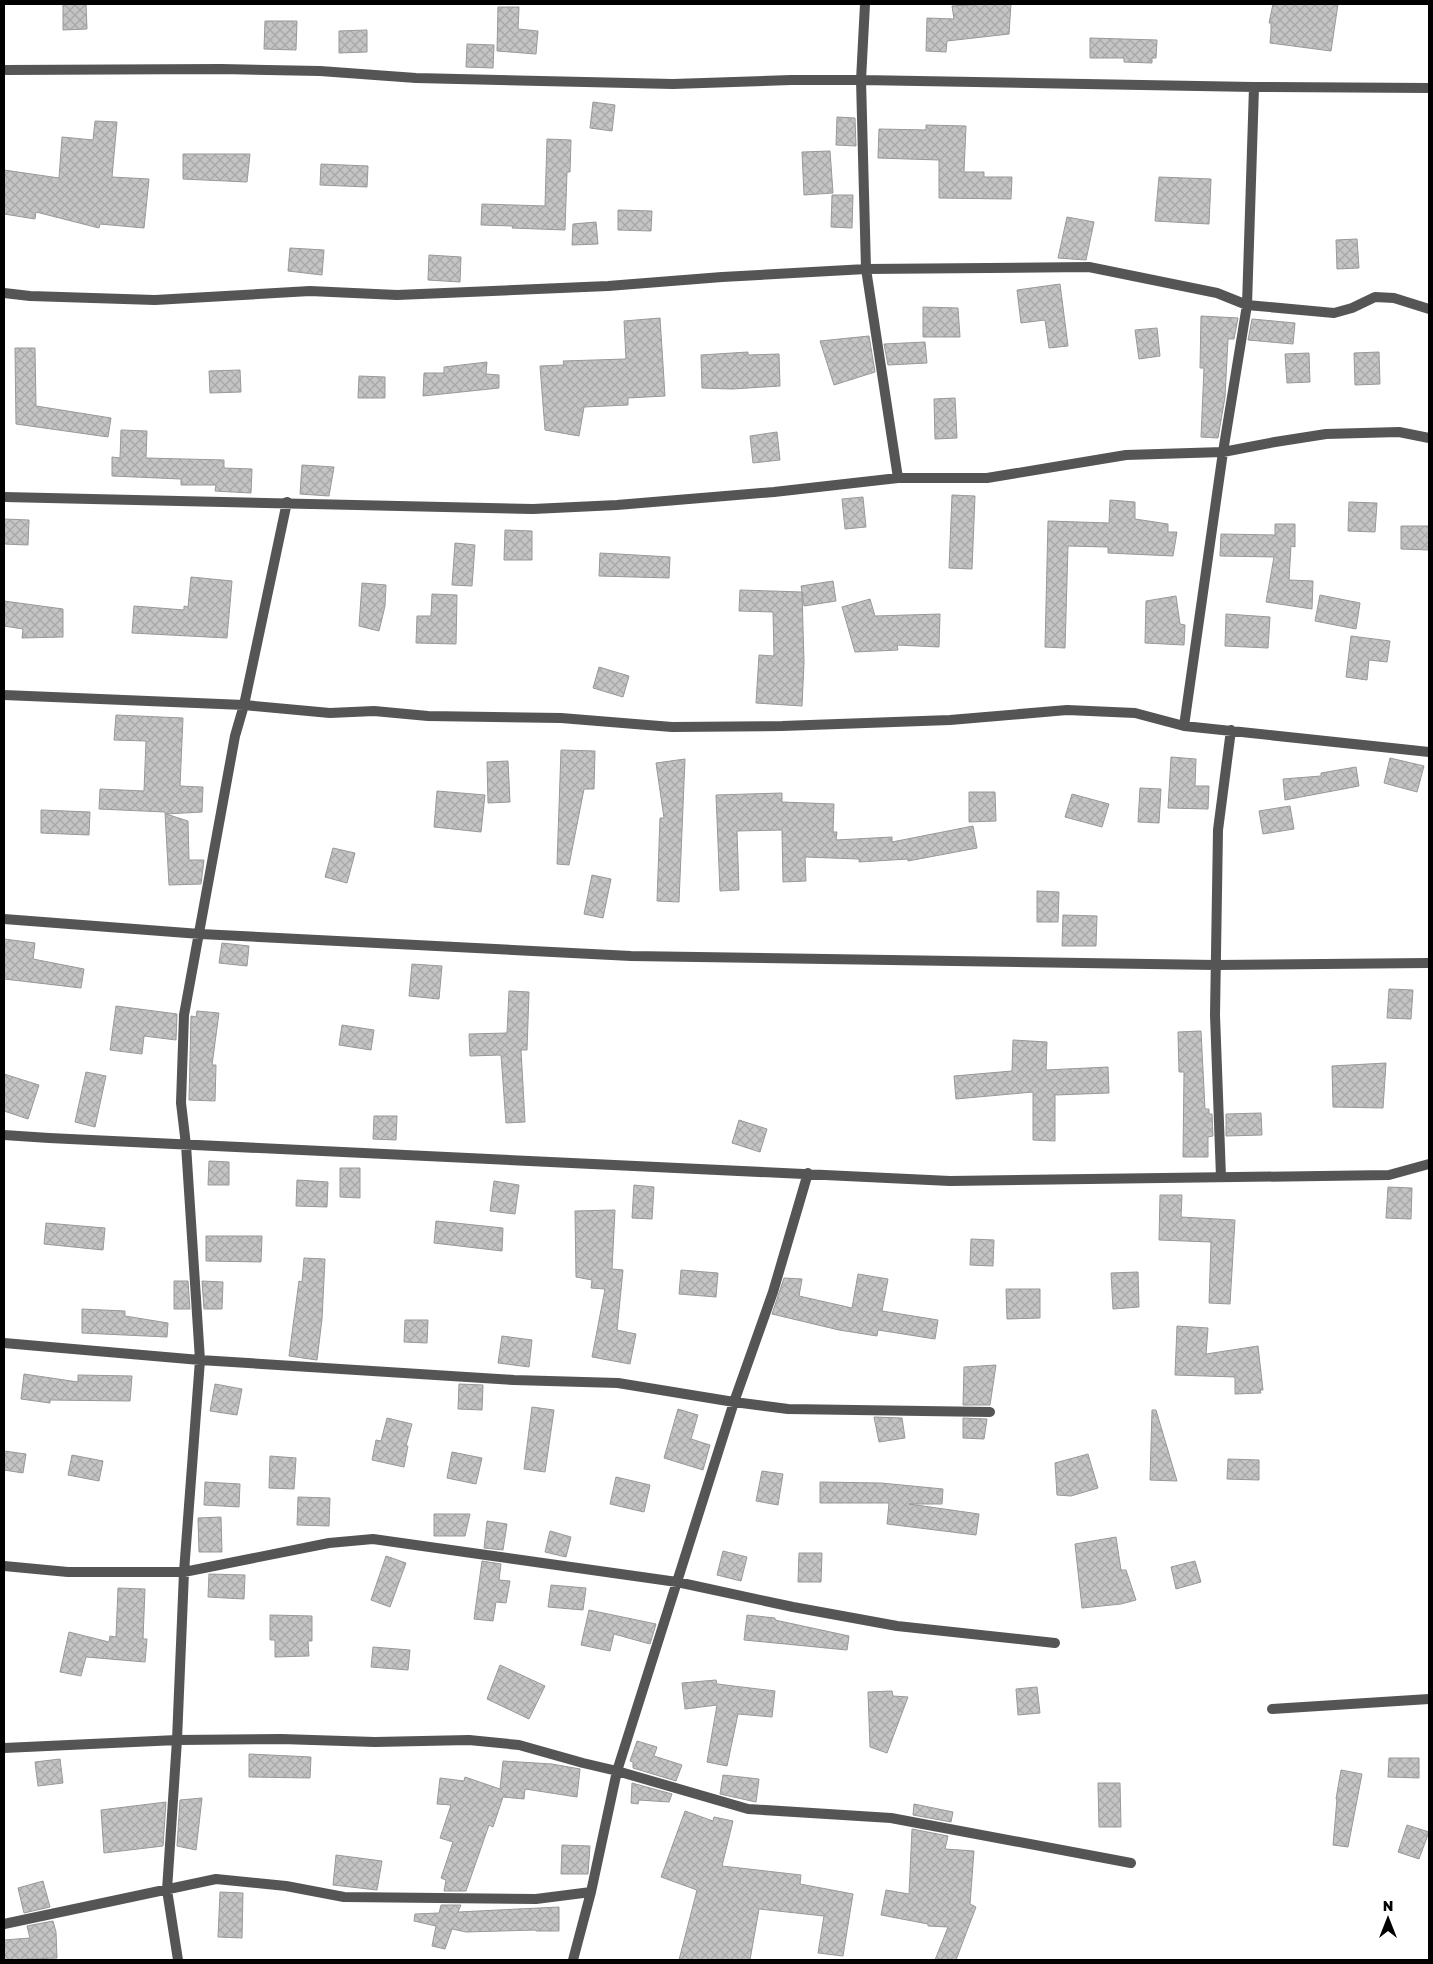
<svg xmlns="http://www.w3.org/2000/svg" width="1433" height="1964" viewBox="0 0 1433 1964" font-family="'Golos Text',sans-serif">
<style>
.building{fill:url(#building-cross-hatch);stroke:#999}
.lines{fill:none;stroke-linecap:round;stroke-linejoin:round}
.minor{stroke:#555;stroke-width:10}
</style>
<defs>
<pattern id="building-cross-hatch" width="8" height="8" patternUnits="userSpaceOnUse" patternTransform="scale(1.25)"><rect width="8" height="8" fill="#c4c4c4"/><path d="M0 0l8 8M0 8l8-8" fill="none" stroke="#a7a7a7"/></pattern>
</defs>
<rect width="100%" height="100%" fill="#fff"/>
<path class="building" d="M 63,4 L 86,4 L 87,29 L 63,30 Z
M 984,4 L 1011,4 L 1009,34 L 947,41 L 946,52 L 926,51 L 927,18 L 954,19 L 952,6 Z
M 1273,4 L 1338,4 L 1331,51 L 1270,43 L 1271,32 L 1271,23 L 1269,23 Z
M 498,7 L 519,7 L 518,29 L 538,31 L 536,54 L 497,51 Z
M 265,21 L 297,21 L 296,50 L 264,49 Z
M 367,30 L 367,52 L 339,53 L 339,31 Z
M 1090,38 L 1157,40 L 1156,58 L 1152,58 L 1152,63 L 1124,62 L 1124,58 L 1090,58 Z
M 467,44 L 494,45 L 493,68 L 466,67 Z
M 593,102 L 615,105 L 612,131 L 590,128 Z
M 837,117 L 855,118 L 856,146 L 836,145 Z
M 95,121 L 117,122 L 112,177 L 149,179 L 144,228 L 100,224 L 99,228 L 36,212 L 35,219 L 4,214 L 4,170 L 59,178 L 62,137 L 93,140 Z
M 926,125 L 966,126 L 964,172 L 984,172 L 984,177 L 1012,177 L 1011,199 L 939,198 L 939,160 L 878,158 L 879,129 L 926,130 Z
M 547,139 L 571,140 L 570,172 L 567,172 L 565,230 L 512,228 L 513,226 L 481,225 L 482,204 L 545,206 Z
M 830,151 L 833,193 L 804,195 L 802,152 Z
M 183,154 L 250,154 L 247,182 L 183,179 Z
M 321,164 L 368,166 L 367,187 L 320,185 Z
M 1159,177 L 1211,179 L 1209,224 L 1155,221 Z
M 832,195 L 853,195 L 852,228 L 831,227 Z
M 618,210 L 652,211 L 651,231 L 618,230 Z
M 1067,217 L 1094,222 L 1086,260 L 1058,258 Z
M 596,222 L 598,244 L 572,245 L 573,224 Z
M 1357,239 L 1359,268 L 1337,269 L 1336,240 Z
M 290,248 L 324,250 L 322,275 L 288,271 Z
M 429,255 L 461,257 L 460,282 L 428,280 Z
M 1060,284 L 1068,346 L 1049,348 L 1045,320 L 1021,323 L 1017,290 Z
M 923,307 L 958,308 L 960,337 L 923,337 Z
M 1201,316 L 1238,318 L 1234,339 L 1228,339 L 1225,397 L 1218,438 L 1201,437 L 1204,368 L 1200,368 Z
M 660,318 L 665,396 L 628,398 L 628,405 L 584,407 L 579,436 L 545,430 L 540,366 L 564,365 L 563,361 L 626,359 L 624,321 Z
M 1252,319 L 1295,323 L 1293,344 L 1248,340 Z
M 1157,328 L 1160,356 L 1139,359 L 1135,330 Z
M 869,336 L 875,372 L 834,385 L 820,341 Z
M 925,342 L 927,363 L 888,365 L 884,344 Z
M 15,348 L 35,348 L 36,406 L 111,418 L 108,437 L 16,424 Z
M 748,352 L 748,355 L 779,354 L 780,386 L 732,389 L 702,388 L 701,355 Z
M 1379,352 L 1380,384 L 1355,385 L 1354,353 Z
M 1309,353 L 1310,382 L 1287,383 L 1285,354 Z
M 487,362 L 486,374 L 499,375 L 499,388 L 423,396 L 424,373 L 444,373 L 444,367 Z
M 240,370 L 241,392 L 210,393 L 209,371 Z
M 359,376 L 385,377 L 385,398 L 358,398 Z
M 955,398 L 957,438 L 935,439 L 934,399 Z
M 121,430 L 147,431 L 146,458 L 224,460 L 224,468 L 252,469 L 251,493 L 215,491 L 216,485 L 181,485 L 181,479 L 112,476 L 112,457 L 120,458 Z
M 777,432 L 780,460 L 753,463 L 750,436 Z
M 302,465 L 334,467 L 329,496 L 300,494 Z
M 952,495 L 975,496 L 972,569 L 949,568 Z
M 863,497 L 866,527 L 845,529 L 842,499 Z
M 1110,500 L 1135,502 L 1135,519 L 1168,524 L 1168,532 L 1177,532 L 1173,556 L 1108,553 L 1108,547 L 1068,546 L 1065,648 L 1045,647 L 1048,521 L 1109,523 Z
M 1349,502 L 1377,503 L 1375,532 L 1348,531 Z
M 4,519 L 29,520 L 28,545 L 4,544 Z
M 1275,524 L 1295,524 L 1295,547 L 1291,546 L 1289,580 L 1313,581 L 1312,609 L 1266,602 L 1274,557 L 1220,556 L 1221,534 L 1275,535 Z
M 1401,526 L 1429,526 L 1429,550 L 1401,549 Z
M 505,530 L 532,531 L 532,560 L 504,560 Z
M 455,543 L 475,545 L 472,586 L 452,585 Z
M 600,553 L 670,557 L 669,578 L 599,576 Z
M 191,577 L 232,581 L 227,638 L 132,633 L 134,606 L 184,610 L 184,606 L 188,607 Z
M 833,581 L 836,601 L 804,606 L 802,592 L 804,663 L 802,706 L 756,703 L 759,655 L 774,656 L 773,612 L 739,611 L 740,590 L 802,592 L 801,586 Z
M 362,583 L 386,585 L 385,606 L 379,631 L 359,626 Z
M 432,594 L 457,595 L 456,644 L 416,643 L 417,616 L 431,616 Z
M 1320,595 L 1360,603 L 1356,629 L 1315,621 Z
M 1176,596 L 1180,624 L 1185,625 L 1184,645 L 1145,643 L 1146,601 Z
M 870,599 L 875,616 L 940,614 L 939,647 L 897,645 L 898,650 L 855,652 L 842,607 Z
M 4,601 L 63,609 L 63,637 L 22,638 L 23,629 L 4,626 Z
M 1226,614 L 1270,617 L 1268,648 L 1225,646 Z
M 1351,636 L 1390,641 L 1387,662 L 1369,660 L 1367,680 L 1346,677 Z
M 599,667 L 629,676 L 623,697 L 593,688 Z
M 116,715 L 183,718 L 180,786 L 203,787 L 202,812 L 166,814 L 188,821 L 189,860 L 204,860 L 201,884 L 169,885 L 165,812 L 99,809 L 100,789 L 144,791 L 146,741 L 114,740 Z
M 561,750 L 595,751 L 594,789 L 584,789 L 569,865 L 557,864 Z
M 1171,757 L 1196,759 L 1195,786 L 1209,786 L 1208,809 L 1168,808 Z
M 1390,758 L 1424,766 L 1417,792 L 1384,783 Z
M 685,759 L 679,902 L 657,901 L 660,818 L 664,818 L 656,763 Z
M 508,761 L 510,802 L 488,803 L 487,762 Z
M 1356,767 L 1359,786 L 1285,800 L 1283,779 L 1321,776 L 1321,773 Z
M 1140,788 L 1161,789 L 1159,823 L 1138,822 Z
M 437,791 L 485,795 L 481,832 L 434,827 Z
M 969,792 L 995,792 L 996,821 L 969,822 Z
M 782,793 L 782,802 L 834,804 L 833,832 L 837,832 L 836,840 L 892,837 L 892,842 L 973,826 L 977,848 L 908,861 L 908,859 L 859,862 L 859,859 L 805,857 L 806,881 L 783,882 L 782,830 L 737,831 L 739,890 L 720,891 L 716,795 Z
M 1072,794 L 1109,804 L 1102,827 L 1065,817 Z
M 1290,806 L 1294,829 L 1263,834 L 1259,811 Z
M 41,810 L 90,812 L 89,835 L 41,833 Z
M 333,848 L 355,853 L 347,883 L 325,877 Z
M 592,875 L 611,879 L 603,918 L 584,914 Z
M 1037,891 L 1059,892 L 1058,922 L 1037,922 Z
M 1063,915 L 1097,916 L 1096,946 L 1062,946 Z
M 4,939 L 35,943 L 33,959 L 84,969 L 81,988 L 4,979 Z
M 222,943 L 249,946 L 247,966 L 219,963 Z
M 412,964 L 442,966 L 439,999 L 409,996 Z
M 1389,989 L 1413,990 L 1411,1019 L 1387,1018 Z
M 509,991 L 529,992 L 527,1050 L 521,1050 L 525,1122 L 506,1123 L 501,1055 L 470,1056 L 469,1034 L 507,1033 Z
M 116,1006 L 177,1014 L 176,1040 L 144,1036 L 142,1054 L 110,1050 Z
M 197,1011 L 219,1013 L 212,1065 L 216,1065 L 215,1101 L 189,1100 L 191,1016 L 196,1017 Z
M 342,1025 L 374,1030 L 371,1050 L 339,1045 Z
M 1201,1031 L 1205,1109 L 1209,1109 L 1209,1114 L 1212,1114 L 1213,1136 L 1208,1137 L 1208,1157 L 1183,1157 L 1184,1072 L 1179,1072 L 1178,1032 Z
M 1013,1040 L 1047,1042 L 1046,1070 L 1108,1067 L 1109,1093 L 1055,1095 L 1055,1141 L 1033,1140 L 1033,1092 L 956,1099 L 954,1076 L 1012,1071 Z
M 1386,1063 L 1383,1108 L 1333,1107 L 1332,1066 Z
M 86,1072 L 106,1076 L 95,1127 L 75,1122 Z
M 4,1074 L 39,1085 L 28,1119 L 4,1111 Z
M 1261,1113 L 1262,1135 L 1226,1136 L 1226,1114 Z
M 374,1116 L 397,1116 L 396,1140 L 373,1139 Z
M 739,1120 L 767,1129 L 760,1152 L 732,1143 Z
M 209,1161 L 229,1162 L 229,1185 L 208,1185 Z
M 340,1168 L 360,1168 L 360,1198 L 340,1197 Z
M 297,1180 L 328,1182 L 327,1207 L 296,1206 Z
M 494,1181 L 519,1185 L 515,1214 L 490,1211 Z
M 634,1185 L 654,1187 L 652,1219 L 632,1218 Z
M 1388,1187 L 1412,1188 L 1411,1219 L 1386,1218 Z
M 1160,1195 L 1182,1195 L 1181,1217 L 1235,1220 L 1230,1304 L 1209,1303 L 1211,1242 L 1159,1240 Z
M 615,1210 L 612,1269 L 623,1270 L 617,1330 L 636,1334 L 630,1364 L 592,1357 L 605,1289 L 591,1288 L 592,1280 L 576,1277 L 575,1211 Z
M 436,1221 L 503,1228 L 502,1251 L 434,1243 Z
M 46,1223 L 105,1228 L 103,1250 L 44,1244 Z
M 206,1236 L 262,1236 L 261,1262 L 206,1261 Z
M 971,1239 L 994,1240 L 993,1266 L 970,1265 Z
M 304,1258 L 325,1259 L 322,1319 L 317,1360 L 289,1356 L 299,1281 L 302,1282 Z
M 681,1270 L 718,1273 L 716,1297 L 679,1294 Z
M 1138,1272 L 1139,1307 L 1113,1309 L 1111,1273 Z
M 858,1274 L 888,1279 L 882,1311 L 938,1320 L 935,1339 L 878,1330 L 877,1336 L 839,1330 L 772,1314 L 784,1278 L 802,1279 L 799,1296 L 852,1308 Z
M 174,1281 L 188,1281 L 190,1309 L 174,1309 Z
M 202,1281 L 223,1282 L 222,1309 L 204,1309 Z
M 1006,1289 L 1040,1289 L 1040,1318 L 1007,1319 Z
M 82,1309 L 125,1311 L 125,1316 L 168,1323 L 167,1337 L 82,1333 Z
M 405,1320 L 428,1320 L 427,1343 L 404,1342 Z
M 1177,1326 L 1208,1328 L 1206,1354 L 1258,1346 L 1263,1390 L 1260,1390 L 1261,1393 L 1235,1394 L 1235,1377 L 1175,1375 Z
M 502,1336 L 532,1340 L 529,1367 L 498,1363 Z
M 996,1365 L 990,1405 L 963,1405 L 964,1367 Z
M 24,1374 L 78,1382 L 78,1375 L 132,1376 L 130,1401 L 50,1400 L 50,1403 L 21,1399 Z
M 215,1384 L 242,1389 L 237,1415 L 210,1411 Z
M 459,1384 L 483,1385 L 482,1410 L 458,1409 Z
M 532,1407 L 554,1410 L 545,1472 L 524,1469 Z
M 678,1409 L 698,1415 L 691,1439 L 710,1445 L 703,1470 L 664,1458 Z
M 1152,1410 L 1156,1410 L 1177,1481 L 1150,1480 Z
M 874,1417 L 902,1418 L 905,1438 L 879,1442 Z
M 387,1418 L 412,1424 L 406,1446 L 408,1446 L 404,1467 L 372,1460 L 376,1440 L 381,1441 Z
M 963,1418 L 987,1419 L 984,1439 L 963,1438 Z
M 4,1451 L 26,1454 L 23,1473 L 4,1470 Z
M 452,1452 L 482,1458 L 476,1484 L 447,1478 Z
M 1088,1454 L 1098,1488 L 1071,1496 L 1057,1495 L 1055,1463 Z
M 72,1455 L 103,1461 L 99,1481 L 68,1475 Z
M 270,1456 L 296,1458 L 294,1489 L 269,1488 Z
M 1228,1459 L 1259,1460 L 1259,1480 L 1227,1479 Z
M 762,1471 L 783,1474 L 778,1505 L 756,1501 Z
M 616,1477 L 650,1485 L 644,1512 L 610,1504 Z
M 205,1482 L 240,1484 L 239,1507 L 204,1505 Z
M 820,1482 L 881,1483 L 943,1489 L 942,1504 L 909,1504 L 979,1514 L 976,1535 L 887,1524 L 889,1503 L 820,1503 Z
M 298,1497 L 330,1498 L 329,1526 L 297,1525 Z
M 434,1514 L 470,1514 L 465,1536 L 434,1536 Z
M 221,1517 L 222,1552 L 199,1552 L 198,1518 Z
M 487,1521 L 507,1524 L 503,1550 L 484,1548 Z
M 550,1531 L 571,1537 L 566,1557 L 545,1552 Z
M 1116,1537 L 1121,1570 L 1126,1570 L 1136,1600 L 1121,1604 L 1082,1608 L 1075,1544 Z
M 723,1551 L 747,1557 L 741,1581 L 717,1575 Z
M 799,1553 L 822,1553 L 821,1582 L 798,1582 Z
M 386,1556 L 406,1563 L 390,1607 L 371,1600 Z
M 482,1561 L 501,1564 L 499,1580 L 510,1581 L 506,1603 L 496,1602 L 493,1621 L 474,1619 Z
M 1195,1561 L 1201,1582 L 1176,1589 L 1171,1567 Z
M 209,1574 L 245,1575 L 244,1599 L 208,1597 Z
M 551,1585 L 586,1588 L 583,1610 L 548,1607 Z
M 118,1588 L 145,1589 L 143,1639 L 147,1639 L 145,1662 L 86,1657 L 81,1676 L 60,1672 L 69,1632 L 109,1642 L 110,1636 L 116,1637 Z
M 589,1610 L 656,1624 L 650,1644 L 614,1634 L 610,1651 L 581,1645 Z
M 270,1615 L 312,1616 L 312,1641 L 308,1641 L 309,1656 L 275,1657 L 275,1640 L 270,1640 Z
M 747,1615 L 775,1618 L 775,1620 L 849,1636 L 847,1650 L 744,1640 Z
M 373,1647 L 410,1650 L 408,1670 L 371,1667 Z
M 500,1665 L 545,1686 L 529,1719 L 487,1699 Z
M 716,1680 L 717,1684 L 775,1691 L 772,1717 L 738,1714 L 727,1766 L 707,1762 L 717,1705 L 685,1709 L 682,1683 Z
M 1037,1687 L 1040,1713 L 1018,1715 L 1016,1689 Z
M 892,1691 L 893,1696 L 908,1697 L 887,1753 L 870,1747 L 868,1692 Z
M 637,1741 L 657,1747 L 654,1756 L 682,1765 L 676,1781 L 633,1768 L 633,1762 L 630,1761 Z
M 249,1754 L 311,1757 L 310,1778 L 249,1777 Z
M 1389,1758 L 1419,1758 L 1419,1778 L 1388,1777 Z
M 60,1759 L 63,1783 L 38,1786 L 35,1762 Z
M 503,1761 L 552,1764 L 580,1769 L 577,1797 L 525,1789 L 524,1799 L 503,1797 L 493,1827 L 489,1825 L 466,1891 L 444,1891 L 446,1880 L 441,1878 L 453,1842 L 440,1838 L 451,1805 L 437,1804 L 440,1778 L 464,1781 L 465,1777 L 500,1789 Z
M 1341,1770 L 1362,1774 L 1348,1847 L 1333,1845 L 1337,1799 L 1336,1799 Z
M 723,1775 L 759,1779 L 756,1802 L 720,1794 Z
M 632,1783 L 672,1794 L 669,1802 L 639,1800 L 638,1804 L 631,1803 Z
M 1098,1783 L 1120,1783 L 1121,1827 L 1099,1827 Z
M 202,1798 L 196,1850 L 177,1846 L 180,1800 Z
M 166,1802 L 163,1846 L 104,1853 L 101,1810 Z
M 914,1804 L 953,1812 L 951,1822 L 913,1815 Z
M 685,1811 L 713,1821 L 714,1817 L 733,1821 L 722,1866 L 801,1875 L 800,1884 L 853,1894 L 843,1956 L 818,1953 L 824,1916 L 759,1909 L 750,1960 L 679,1960 L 697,1890 L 661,1877 Z
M 1407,1825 L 1429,1832 L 1419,1859 L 1398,1852 Z
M 912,1829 L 948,1836 L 945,1849 L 974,1851 L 970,1904 L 976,1907 L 956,1960 L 935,1960 L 948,1927 L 928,1926 L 928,1924 L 881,1915 L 886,1890 L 909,1894 Z
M 562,1845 L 590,1846 L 588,1874 L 561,1874 Z
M 336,1855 L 382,1861 L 377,1890 L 333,1885 Z
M 43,1881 L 50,1907 L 24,1913 L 18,1888 Z
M 220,1892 L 243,1893 L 242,1938 L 218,1937 Z
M 441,1905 L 461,1905 L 458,1912 L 559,1907 L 559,1931 L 536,1931 L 536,1930 L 466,1932 L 452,1929 L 445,1949 L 432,1946 L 436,1926 L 414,1921 L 415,1914 L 439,1913 Z
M 53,1921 L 56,1932 L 57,1958 L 4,1960 L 4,1940 L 30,1938 L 27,1926 Z"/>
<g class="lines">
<path class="minor" d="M 865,4 L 861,80 L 866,269 L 898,478
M 4,70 L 221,69 L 320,71 L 416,78 L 673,84 L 791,80 L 861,80 L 1254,87 L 1429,88
M 4,293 L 30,296 L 155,300 L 310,291 L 397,295 L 608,286 L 722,277 L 866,269 L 1089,267 L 1217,293 L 1247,305 L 1334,313 L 1352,308 L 1375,297 L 1394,298 L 1429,309
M 4,497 L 533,509 L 617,505 L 774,492 L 898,478 L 987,478 L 1126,455 L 1223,452 L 1275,442 L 1326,434 L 1399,432 L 1429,438
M 4,695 L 244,705 L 330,713 L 374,711 L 428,716 L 561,718 L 672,727 L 782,726 L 950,720 L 1067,710 L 1135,713 L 1184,726 L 1429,752
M 1184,726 L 1223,452 L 1247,305 L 1254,87
M 4,919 L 200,934 L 631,956 L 1216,965 L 1429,963
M 4,1135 L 49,1138 L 950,1181 L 1389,1175 L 1429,1164
M 1221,1177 L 1215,1015 L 1218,830 L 1231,730
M 4,1343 L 200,1360 L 514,1380 L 618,1383 L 734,1402 L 788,1409 L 990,1412
M 4,1566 L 68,1572 L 184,1572 L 329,1543 L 373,1539 L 677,1582 L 793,1607 L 897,1626 L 1055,1643
M 1272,1709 L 1429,1699
M 4,1748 L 177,1740 L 281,1739 L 375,1742 L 469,1740 L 519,1745 L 583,1763 L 617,1771 L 748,1809 L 891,1818 L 1131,1863
M 4,1924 L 216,1879 L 286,1886 L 344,1897 L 536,1899 L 591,1892
M 178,1960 L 167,1890 L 177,1740 L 184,1572 L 200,1360 L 186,1145 L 181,1103 L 184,1015 L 235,736 L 244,705 L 287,502
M 573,1960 L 591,1892 L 617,1771 L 734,1402 L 773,1292 L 808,1173"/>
</g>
<rect width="1433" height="1964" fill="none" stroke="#000000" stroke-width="10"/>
<g transform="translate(1388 1919)" stroke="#ffffff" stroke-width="4" paint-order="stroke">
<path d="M0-4L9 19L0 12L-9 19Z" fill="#000000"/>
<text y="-8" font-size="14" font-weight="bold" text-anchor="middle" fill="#000000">N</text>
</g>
</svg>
